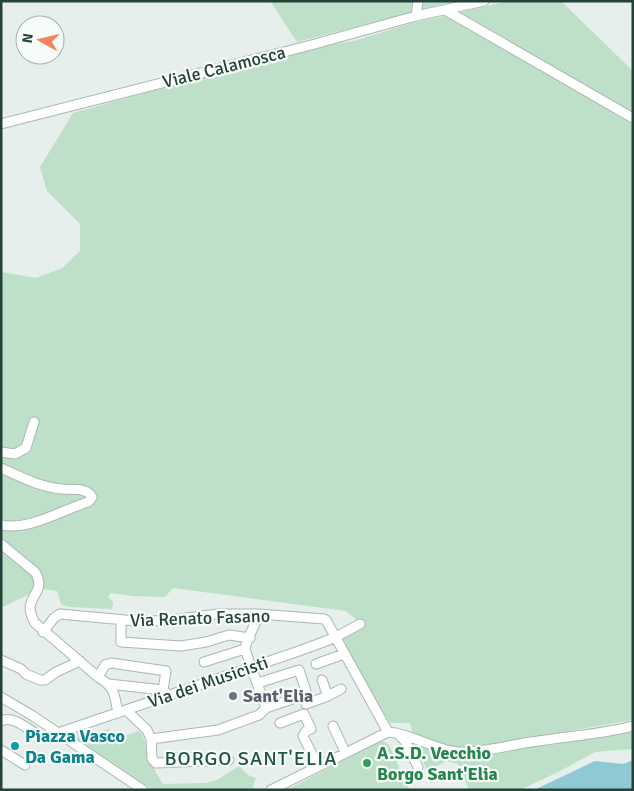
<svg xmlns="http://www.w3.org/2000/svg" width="634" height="791" viewBox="0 0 634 791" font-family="Signika,sans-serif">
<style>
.green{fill:#bfe0c8}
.water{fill:#8ec9d4}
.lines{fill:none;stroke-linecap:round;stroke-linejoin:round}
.minor-casing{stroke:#a8b8b2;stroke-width:11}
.minor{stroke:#fff;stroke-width:9}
.worship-dot{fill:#6b7280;stroke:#f7fbf9;stroke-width:2}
.culture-dot{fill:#0f9aa8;stroke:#f7fbf9;stroke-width:2}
.leisure-dot{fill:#2e9e5b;stroke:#f7fbf9;stroke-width:2}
.labels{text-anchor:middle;stroke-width:4.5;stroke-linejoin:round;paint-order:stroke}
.street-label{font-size:18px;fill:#24423a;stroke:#f7fbf9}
.worship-label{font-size:18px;font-weight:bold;fill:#5b616d;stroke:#f7fbf9;text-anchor:start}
.culture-label{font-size:18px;font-weight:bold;fill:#0d838f;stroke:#f7fbf9;text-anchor:start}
.leisure-label{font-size:18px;font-weight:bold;fill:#27864d;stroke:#f7fbf9;text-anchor:start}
.quarter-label{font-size:20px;letter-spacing:1px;fill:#1f5548;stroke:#f7fbf9}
</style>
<rect width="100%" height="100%" fill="#e6efeb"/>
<path class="green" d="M 270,1 L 456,1 L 297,42 Z
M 509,1 L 561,1 L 633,71 L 633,720 L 470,748 C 448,748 434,742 413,734 L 410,723 L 390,723 L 371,693 L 339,638 L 358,621 L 346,611 L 173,588 L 165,597 L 133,596 L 111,593 L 108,597 L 113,602 L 112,609 L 69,607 L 61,604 L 57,591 L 36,588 L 34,592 L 1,608 L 1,272 L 36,278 L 62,268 L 80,251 L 80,224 L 47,191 L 40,167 L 73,113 L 155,90 L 334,44 L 354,41 L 412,23 Z
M 92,729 L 94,734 L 109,729 L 112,736 L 125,736 L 139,731 C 146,738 145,746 148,754 C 152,765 157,775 163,784 L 206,783 L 217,780 L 239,766 L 248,775 L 256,778 L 253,786 L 254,789 L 153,790 L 73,737 L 73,734 Z
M 624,732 L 633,732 L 633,749 L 595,752 L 562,770 L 520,790 L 469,790 L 458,764 L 447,761 L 427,771 L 416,743 L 463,759 L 468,754 L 511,750 Z
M 382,740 L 389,745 L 409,788 L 406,790 L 287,790 Z"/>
<path class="water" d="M 633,760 L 633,790 L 534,790 L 595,761 L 623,764 Z"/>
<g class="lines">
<g class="minor-casing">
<path id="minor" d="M 447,11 L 633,118
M 416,16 L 418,1
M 1,124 L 311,45 L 416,16 L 484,1
M 1,452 L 15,454 L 26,448 L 34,422
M 1,468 C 21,477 40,487 62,489 C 72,490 87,487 92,497 L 91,499 L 88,502 C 62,510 29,531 1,525
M 1,544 L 35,572 C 49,595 19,596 35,623 L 98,677 C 116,688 114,694 118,713
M 121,620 L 121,642 L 181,646 L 206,642 L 229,635 L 250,638
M 43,632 L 54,618 L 60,614 L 125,620 L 163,621 L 218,614 L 259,614 L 324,619 L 326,620 L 388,732
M 1,660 L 21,669 L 26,674 L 40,680 L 45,680 L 56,672 L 80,661
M 204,662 L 245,649
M 316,664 L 344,654
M 98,677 L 105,665 L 111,663 L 166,671 L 163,690
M 322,680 L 328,696
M 258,683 L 299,670 L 307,694 L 266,708
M 109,684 L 163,690 L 166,693
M 303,695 L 306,704 L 328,696 L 341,689
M 1,697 L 33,716 L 143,790
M 127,711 L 147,730 L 151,739 L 218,730 L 259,715 L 266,708 C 263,699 245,651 245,648 C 248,637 255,625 259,614
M 1,721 C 13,715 28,729 38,735
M 280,723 L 304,714 L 311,729 L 306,731 L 303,736 L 318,766
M 333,726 L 345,752
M 397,733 L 405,741 L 418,767
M 54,737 L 58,733 L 299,651 L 334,638 L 360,624
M 151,739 L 152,759 L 156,763 L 229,760
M 1,750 L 25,765
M 271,790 L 388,732 C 413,734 434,750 458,752 C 484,753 512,744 538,741 C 570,736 601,734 633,726"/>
</g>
<use href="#minor" class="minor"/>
</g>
<circle class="worship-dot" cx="233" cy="696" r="5"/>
<circle class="culture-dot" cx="15" cy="746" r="5"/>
<circle class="leisure-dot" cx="367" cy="763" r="5"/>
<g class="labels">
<g class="street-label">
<text transform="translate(224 67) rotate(-14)" y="6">Viale Calamosca</text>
<text transform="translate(200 618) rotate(-2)" y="6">Via Renato Fasano</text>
<text transform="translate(208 682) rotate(-19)" y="6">Via dei Musicisti</text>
</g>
<g class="worship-label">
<text x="243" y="702">Sant'Elia</text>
</g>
<g class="culture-label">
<text x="25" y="742">Piazza Vasco<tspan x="25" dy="21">Da Gama</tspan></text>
</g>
<g class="leisure-label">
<text x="377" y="759">A.S.D. Vecchio<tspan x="377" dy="21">Borgo Sant'Elia</tspan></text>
</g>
<g class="quarter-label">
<text x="251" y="765">BORGO SANT'ELIA</text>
</g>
</g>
<rect width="634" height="791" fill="none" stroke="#24423a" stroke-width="5"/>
<g transform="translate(40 40) rotate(278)"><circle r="24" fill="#f7fbf9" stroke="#a3b1ad"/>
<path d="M0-4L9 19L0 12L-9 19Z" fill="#f4845f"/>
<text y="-8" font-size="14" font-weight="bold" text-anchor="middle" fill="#24423a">N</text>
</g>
</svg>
